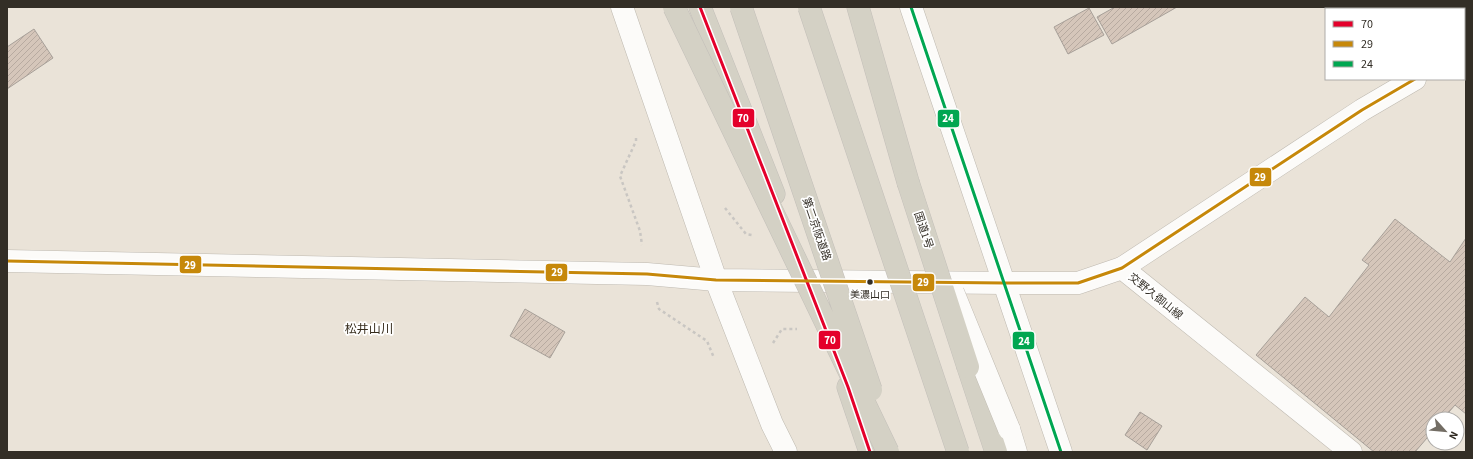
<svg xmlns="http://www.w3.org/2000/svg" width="1473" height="459" viewBox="0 0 1473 459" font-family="'Source Sans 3','Noto Sans JP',sans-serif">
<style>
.building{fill:url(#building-hatch);stroke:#a7a099}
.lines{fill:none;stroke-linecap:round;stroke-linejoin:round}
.street-casing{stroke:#beb9b0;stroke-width:23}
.secondary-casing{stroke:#beb9b0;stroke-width:23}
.highway-casing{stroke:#c3bfb9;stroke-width:23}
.path{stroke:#c9c6c2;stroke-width:2.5;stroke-dasharray:3 3;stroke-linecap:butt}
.street{stroke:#fcfbf9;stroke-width:22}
.secondary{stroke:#fcfbf9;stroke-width:22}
.highway{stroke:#d4d1c5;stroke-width:22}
.street-bridge-casing{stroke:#beb9b0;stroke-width:23;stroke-linecap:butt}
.highway-bridge-casing{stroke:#c3bfb9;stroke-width:23;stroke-linecap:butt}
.street-bridge{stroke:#fcfbf9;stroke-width:22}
.highway-bridge{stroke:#d4d1c5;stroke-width:22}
.bus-1-casing{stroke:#fff;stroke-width:6}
.bus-2-casing{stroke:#fff;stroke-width:6}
.bus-3-casing{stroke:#fff;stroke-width:6}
.bus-1{stroke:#e4002b;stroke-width:3}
.bus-2{stroke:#c6880a;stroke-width:3}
.bus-3{stroke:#00a651;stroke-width:3}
.bus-dot{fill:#332e26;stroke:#fff;stroke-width:1.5}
.labels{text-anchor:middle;stroke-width:3.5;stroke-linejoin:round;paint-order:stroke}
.bus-label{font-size:10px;fill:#332e26;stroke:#fff}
.street-label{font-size:11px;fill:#332e26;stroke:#fff}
.neighbourhood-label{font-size:12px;fill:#352b1b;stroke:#fff}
.line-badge{stroke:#fff;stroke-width:1.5}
.badge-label{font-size:11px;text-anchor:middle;font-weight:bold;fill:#fff}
</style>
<defs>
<pattern id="building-hatch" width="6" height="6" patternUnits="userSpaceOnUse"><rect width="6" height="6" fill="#d5c6ba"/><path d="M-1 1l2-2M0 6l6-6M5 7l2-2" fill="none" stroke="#b7aaa0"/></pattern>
</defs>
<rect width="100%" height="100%" fill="#eae3d8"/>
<path class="building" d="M 1115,7 L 1177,7 L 1112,44 L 1097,17 Z
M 1089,8 L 1104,35 L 1068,54 L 1054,27 Z
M 34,29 L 53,58 L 7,89 L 7,47 Z
M 1395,219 L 1450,262 L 1466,238 L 1466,414 L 1455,405 L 1443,419 L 1433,419 L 1433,431 L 1415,452 L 1374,452 L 1256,355 L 1305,297 L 1329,317 L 1369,265 L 1362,260 Z
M 525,309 L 565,332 L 550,358 L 510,336 Z
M 1140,412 L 1162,426 L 1147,450 L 1125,435 Z"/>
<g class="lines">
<g class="street-casing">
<path id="street" d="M 622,7 L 716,280 L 772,424 L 786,452
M 911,7 L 1061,452
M 1464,50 L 1466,49
M 1122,268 L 1362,110 L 1415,79
M 1009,429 L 1016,452"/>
</g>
<g class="secondary-casing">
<path id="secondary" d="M 7,261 L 647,274 L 716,280 L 1004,283 L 1078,283 L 1122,268 L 1351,452"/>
</g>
<g class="highway-casing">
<path id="highway" d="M 700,7 L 774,194
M 858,7 L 908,182
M 968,367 L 996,452
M 848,387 L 870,452"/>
</g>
<path class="path" d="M 636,138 L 636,141 L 620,176 L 640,231 L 642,245
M 725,208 L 746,234 L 752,235
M 657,302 L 659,309 L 707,341 L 714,358
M 773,343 L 782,329 L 797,329"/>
<use href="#street" class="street"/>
<use href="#secondary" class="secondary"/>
<use href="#highway" class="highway"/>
<g class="street-bridge-casing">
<path id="street-bridge" d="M 953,292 L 1009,429"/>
</g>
<g class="highway-bridge-casing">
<path id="highway-bridge" d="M 674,7 L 888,452
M 741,7 L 871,390
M 809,7 L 958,452
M 908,182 L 968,367"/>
</g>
<use href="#street-bridge" class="street-bridge"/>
<use href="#highway-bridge" class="highway-bridge"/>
<g class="bus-1-casing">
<path id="bus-1" d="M 700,7 L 848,387 L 870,452"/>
</g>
<g class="bus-2-casing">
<path id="bus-2" d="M 7,261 L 647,274 L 716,280 L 1004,283 L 1078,283 L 1122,268 L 1362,110 L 1415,79"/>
</g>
<g class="bus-3-casing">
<path id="bus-3" d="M 911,7 L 1061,452"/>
</g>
<use href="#bus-1" class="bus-1"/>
<use href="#bus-2" class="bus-2"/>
<use href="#bus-3" class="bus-3"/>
</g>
<circle class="bus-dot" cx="870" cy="282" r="3.5"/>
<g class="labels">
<g class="bus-label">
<text x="870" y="298">美濃山口</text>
</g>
<g class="street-label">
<text transform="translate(817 229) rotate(71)" y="4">第二京阪道路</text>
<text transform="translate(924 230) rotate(72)" y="4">国道1号</text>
<text transform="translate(1156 296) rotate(39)" y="4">交野久御山線</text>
</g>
<g class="neighbourhood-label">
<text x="369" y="333">松井山川</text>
</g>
</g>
<g class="line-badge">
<rect x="732" y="108" width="23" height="20" rx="4" fill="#e4002b"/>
<rect x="937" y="109" width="23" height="19" rx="4" fill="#00a651"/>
<rect x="1249" y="167" width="23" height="20" rx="4" fill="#c6880a"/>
<rect x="179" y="255" width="23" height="19" rx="4" fill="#c6880a"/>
<rect x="545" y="263" width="23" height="19" rx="4" fill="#c6880a"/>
<rect x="912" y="273" width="23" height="19" rx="4" fill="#c6880a"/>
<rect x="818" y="330" width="23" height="20" rx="4" fill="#e4002b"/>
<rect x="1012" y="331" width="23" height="19" rx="4" fill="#00a651"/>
</g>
<g class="badge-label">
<text x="743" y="122">70</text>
<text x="948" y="122">24</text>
<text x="1260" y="181">29</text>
<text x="190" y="269">29</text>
<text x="557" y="276">29</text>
<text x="923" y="286">29</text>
<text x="830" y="344">70</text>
<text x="1024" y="345">24</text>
</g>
<rect width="1473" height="459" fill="none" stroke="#332e26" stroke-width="16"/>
<rect x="1325" y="8" width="140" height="72" fill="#ffffff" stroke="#adaba8"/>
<rect x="1333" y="21" width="20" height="6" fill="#e4002b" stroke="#adaba8"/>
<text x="1361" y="28" font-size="12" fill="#332e26">70</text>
<rect x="1333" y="41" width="20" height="6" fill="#c6880a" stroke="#adaba8"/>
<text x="1361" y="48" font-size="12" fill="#332e26">29</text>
<rect x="1333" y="61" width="20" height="6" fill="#00a651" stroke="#adaba8"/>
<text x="1361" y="68" font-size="12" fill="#332e26">24</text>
<g transform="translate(1445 431) rotate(117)"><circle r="19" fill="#ffffff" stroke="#adaba8"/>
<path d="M0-3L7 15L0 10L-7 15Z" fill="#736d64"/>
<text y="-6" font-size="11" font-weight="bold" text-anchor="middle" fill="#332e26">N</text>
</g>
</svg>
